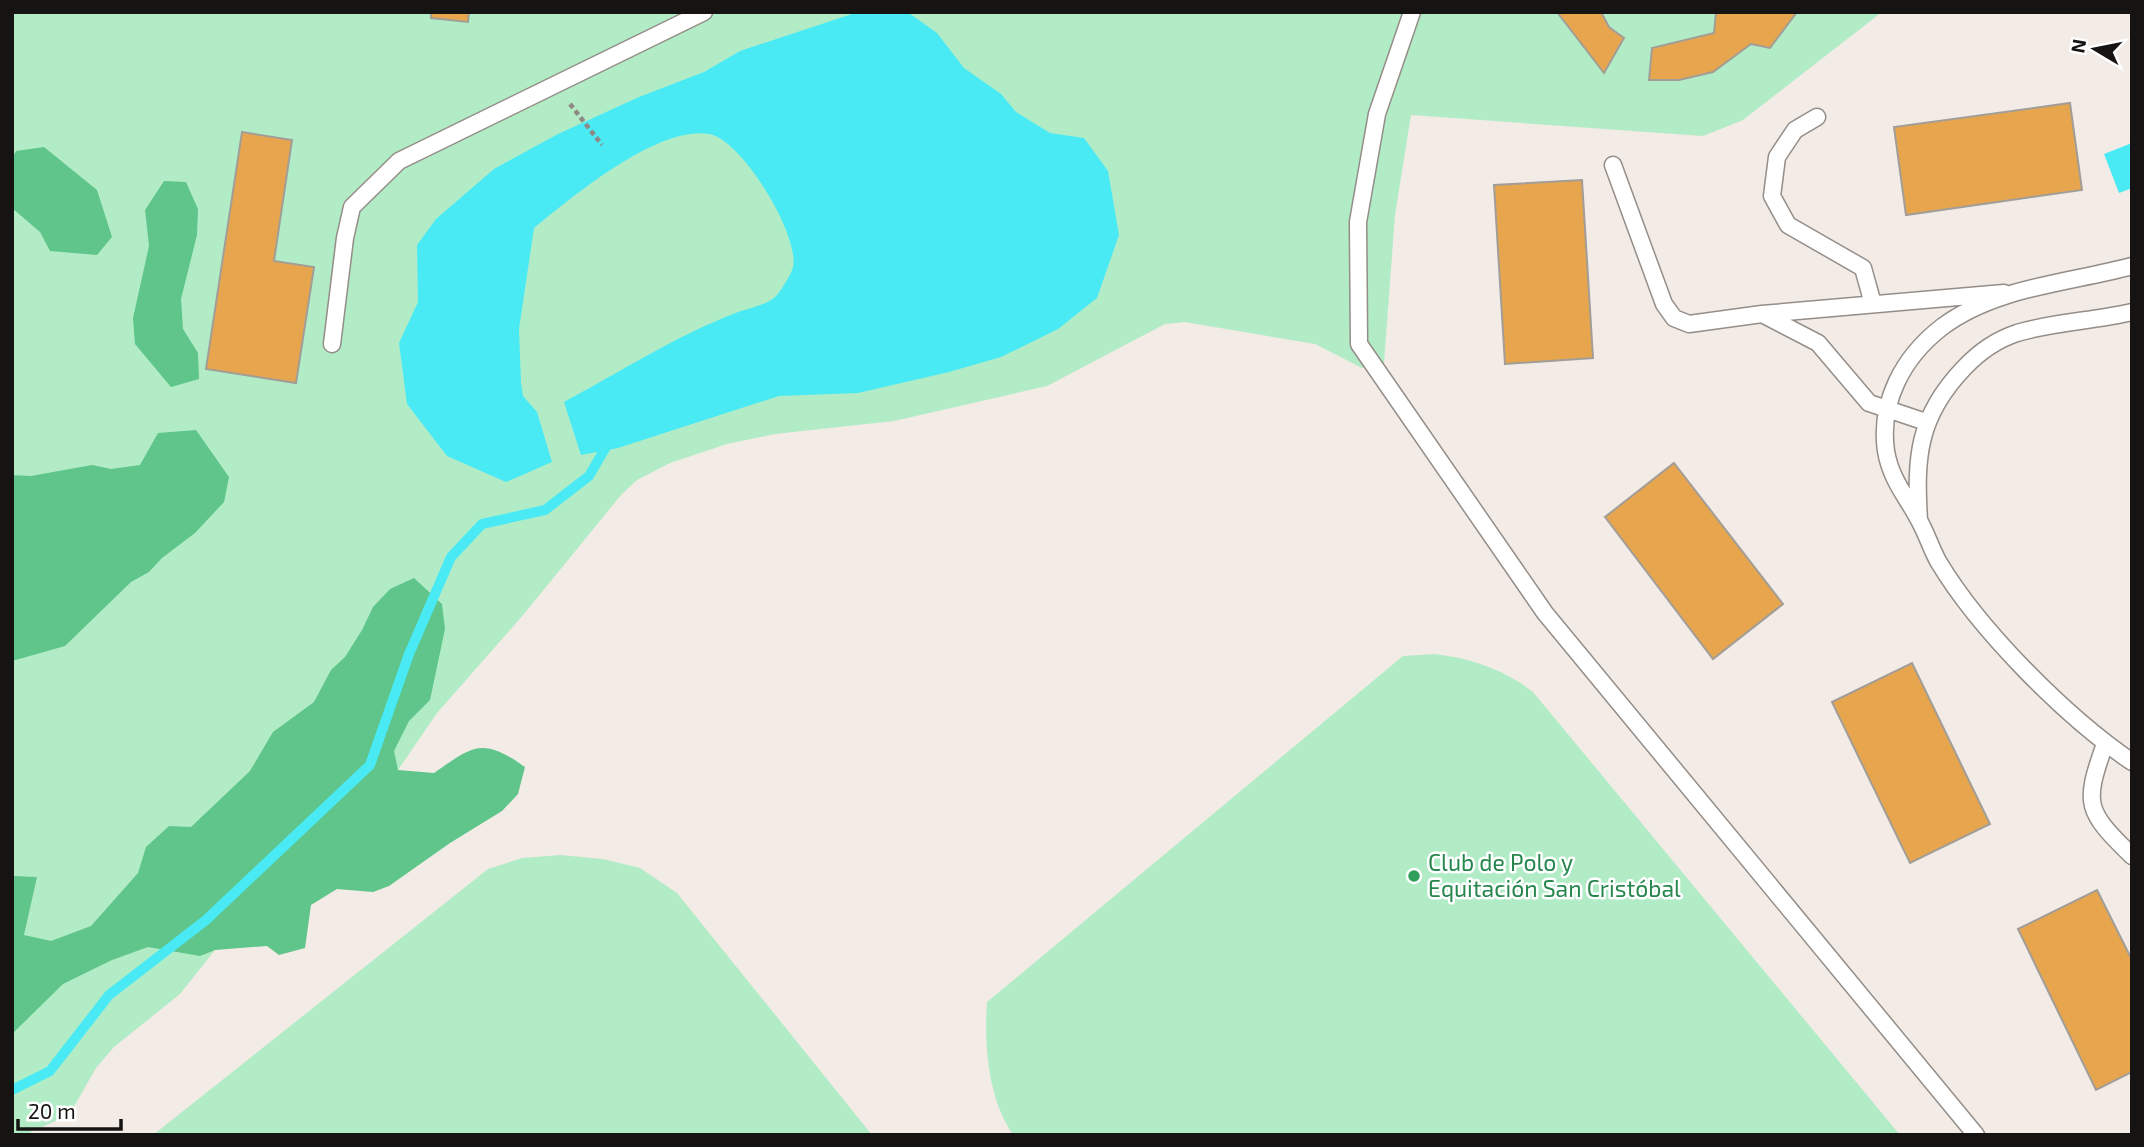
<svg xmlns="http://www.w3.org/2000/svg" width="2144" height="1147" viewBox="0 0 2144 1147" font-family="'Exo 2',sans-serif">
<style>
.green{fill:#b2ecc6}
.forest{fill:#5fc58a}
.water{fill:#4aeaf5}
.lines{fill:none;stroke-linecap:round;stroke-linejoin:round}
.stream{stroke:#4aeaf5;stroke-width:10}
.building{fill:#e7a64d;stroke:#a29d97;stroke-width:2}
.service-casing{stroke:#948d88;stroke-width:19}
.path{stroke:#8e8985;stroke-width:4.5;stroke-dasharray:5 3.5;stroke-linecap:butt}
.service{stroke:#fff;stroke-width:16}
.leisure-dot{fill:#2e9e5b;stroke:#fff;stroke-width:2.5}
.labels{text-anchor:middle;stroke-width:5;stroke-linejoin:round;paint-order:stroke}
.leisure-label{font-size:23px;fill:#27864d;stroke:#fff;text-anchor:start}
</style>
<rect width="100%" height="100%" fill="#f2ebe6"/>
<path class="green" d="M 12,12 L 1882,12 L 1743,120 L 1703,136 L 1411,115 L 1395,215 L 1384,363 L 1362,368 L 1315,344 L 1185,322 L 1165,324 L 1047,386 L 894,421 L 775,434 L 727,444 L 670,463 L 637,480 L 621,495 L 524,614 L 437,713 L 398,770 L 215,950 L 180,994 L 114,1047 L 96,1068 L 72,1110 L 60,1119 L 24,1135 L 12,1135 Z
M 1435,654 C 1473,659 1503,669 1533,692 L 1900,1135 L 1013,1135 C 988,1098 984,1046 987,1002 L 1403,656 Z
M 560,855 L 603,859 L 640,868 L 677,893 L 872,1135 L 153,1135 L 488,869 L 522,858 Z"/>
<path class="forest" d="M 44,147 L 97,190 L 112,237 L 97,255 L 50,251 L 40,232 L 12,208 L 12,159 L 16,151 Z
M 164,181 L 186,182 L 198,209 L 197,235 L 181,299 L 183,329 L 198,353 L 199,379 L 171,387 L 135,344 L 133,318 L 149,246 L 145,210 Z
M 196,430 L 229,477 L 224,502 L 195,533 L 162,558 L 149,572 L 131,582 L 65,646 L 12,661 L 12,475 L 31,476 L 92,465 L 111,469 L 140,465 L 158,433 Z
M 414,578 L 442,604 L 445,629 L 430,700 L 409,721 L 394,751 L 398,770 L 434,773 C 474,745 482,737 525,767 L 518,794 L 502,811 L 450,843 L 389,886 L 373,892 L 337,889 L 311,905 L 305,948 L 279,955 L 267,946 L 215,950 L 200,956 L 148,947 L 112,960 L 63,984 L 12,1034 L 12,876 L 37,877 L 24,935 L 51,941 L 91,926 L 138,873 L 146,847 L 169,826 L 191,827 L 250,771 L 273,732 L 314,702 L 331,670 L 345,657 L 362,630 L 373,607 L 390,589 Z"/>
<path class="water" d="M 858,12 L 909,13 L 937,33 L 964,68 L 1001,94 L 1016,112 L 1050,133 L 1084,138 L 1108,171 L 1119,235 L 1097,298 L 1058,329 L 1001,357 L 949,372 L 858,393 L 779,396 L 618,448 L 581,455 L 564,402 C 620,372 674,337 733,314 C 745,309 769,305 777,295 C 782,289 791,275 793,267 C 800,236 742,139 709,134 C 658,125 572,197 534,228 L 519,329 L 521,383 L 523,396 L 537,412 L 552,462 L 506,482 L 447,456 L 407,404 L 399,343 L 418,302 L 417,245 L 436,219 L 494,169 L 558,134 L 639,97 L 704,72 L 740,51 Z
M 2132,143 L 2132,188 L 2119,193 L 2104,154 Z"/>
<g class="lines">
<path class="stream" d="M 12,1090 L 50,1071 L 109,995 L 206,920 L 370,765 L 409,654 L 451,557 L 482,524 L 545,510 L 589,476 L 610,440"/>
</g>
<path class="building" d="M 431,12 L 469,12 L 468,22 L 431,18 Z
M 1557,12 L 1601,12 L 1609,27 L 1624,38 L 1604,73 Z
M 1716,12 L 1797,12 L 1770,48 L 1751,44 L 1713,72 L 1679,80 L 1649,80 L 1652,48 L 1714,33 Z
M 2070,103 L 2082,190 L 1906,215 L 1894,127 Z
M 242,132 L 292,140 L 274,261 L 314,267 L 296,383 L 206,369 Z
M 1582,180 L 1593,358 L 1505,364 L 1494,185 Z
M 1674,463 L 1783,604 L 1713,659 L 1605,517 Z
M 1912,663 L 1990,824 L 1910,863 L 1832,702 Z
M 2097,890 L 2132,960 L 2132,1072 L 2096,1090 L 2018,929 Z"/>
<g class="lines">
<g class="service-casing">
<path id="service" d="M 1412,12 L 1377,114 L 1358,222 L 1359,344 L 1545,613 L 1976,1135
M 1817,117 L 1795,130 L 1777,157 L 1772,196 L 1788,225 L 1863,268 L 1873,304
M 1613,165 L 1664,304 L 1674,318 L 1689,324 L 1762,314 L 2004,293
M 2132,266 C 2069,283 1995,287 1942,327 C 1903,357 1879,402 1886,451 C 1891,481 1908,498 1920,522 C 1927,535 1931,548 1938,561 C 1979,630 2066,717 2132,762
M 1764,315 L 1818,343 L 1869,403 L 1926,422
M 332,344 L 345,238 L 352,207 L 399,161 L 704,12
M 1919,520 C 1915,457 1918,416 1964,368 C 1979,352 1996,340 2017,333 C 2053,322 2094,321 2132,312
M 2105,744 C 2083,805 2086,811 2132,856"/>
</g>
<path class="path" d="M 570,104 L 602,145"/>
<use href="#service" class="service"/>
</g>
<circle class="leisure-dot" cx="1414" cy="876" r="7"/>
<g class="labels">
<g class="leisure-label">
<text x="1428" y="871">Club de Polo y<tspan x="1428" dy="26">Equitación San Cristóbal</tspan></text>
</g>
</g>
<rect width="2144" height="1147" fill="none" stroke="#161412" stroke-width="28"/>
<g transform="translate(2095 49) rotate(280)" stroke="#ffffff" stroke-width="5" paint-order="stroke">
<path d="M0-5L12 26L0 18L-12 26Z" fill="#161412"/>
<text y="-10" font-size="19" font-weight="bold" text-anchor="middle" fill="#161412">N</text>
</g>
<path d="M18 1119v10h103v-10" fill="none" stroke="#161412" stroke-width="3.5"/>
<text x="28" y="1119" font-size="21" fill="#161412" stroke="#ffffff" stroke-width="5" paint-order="stroke">20 m</text>
</svg>
